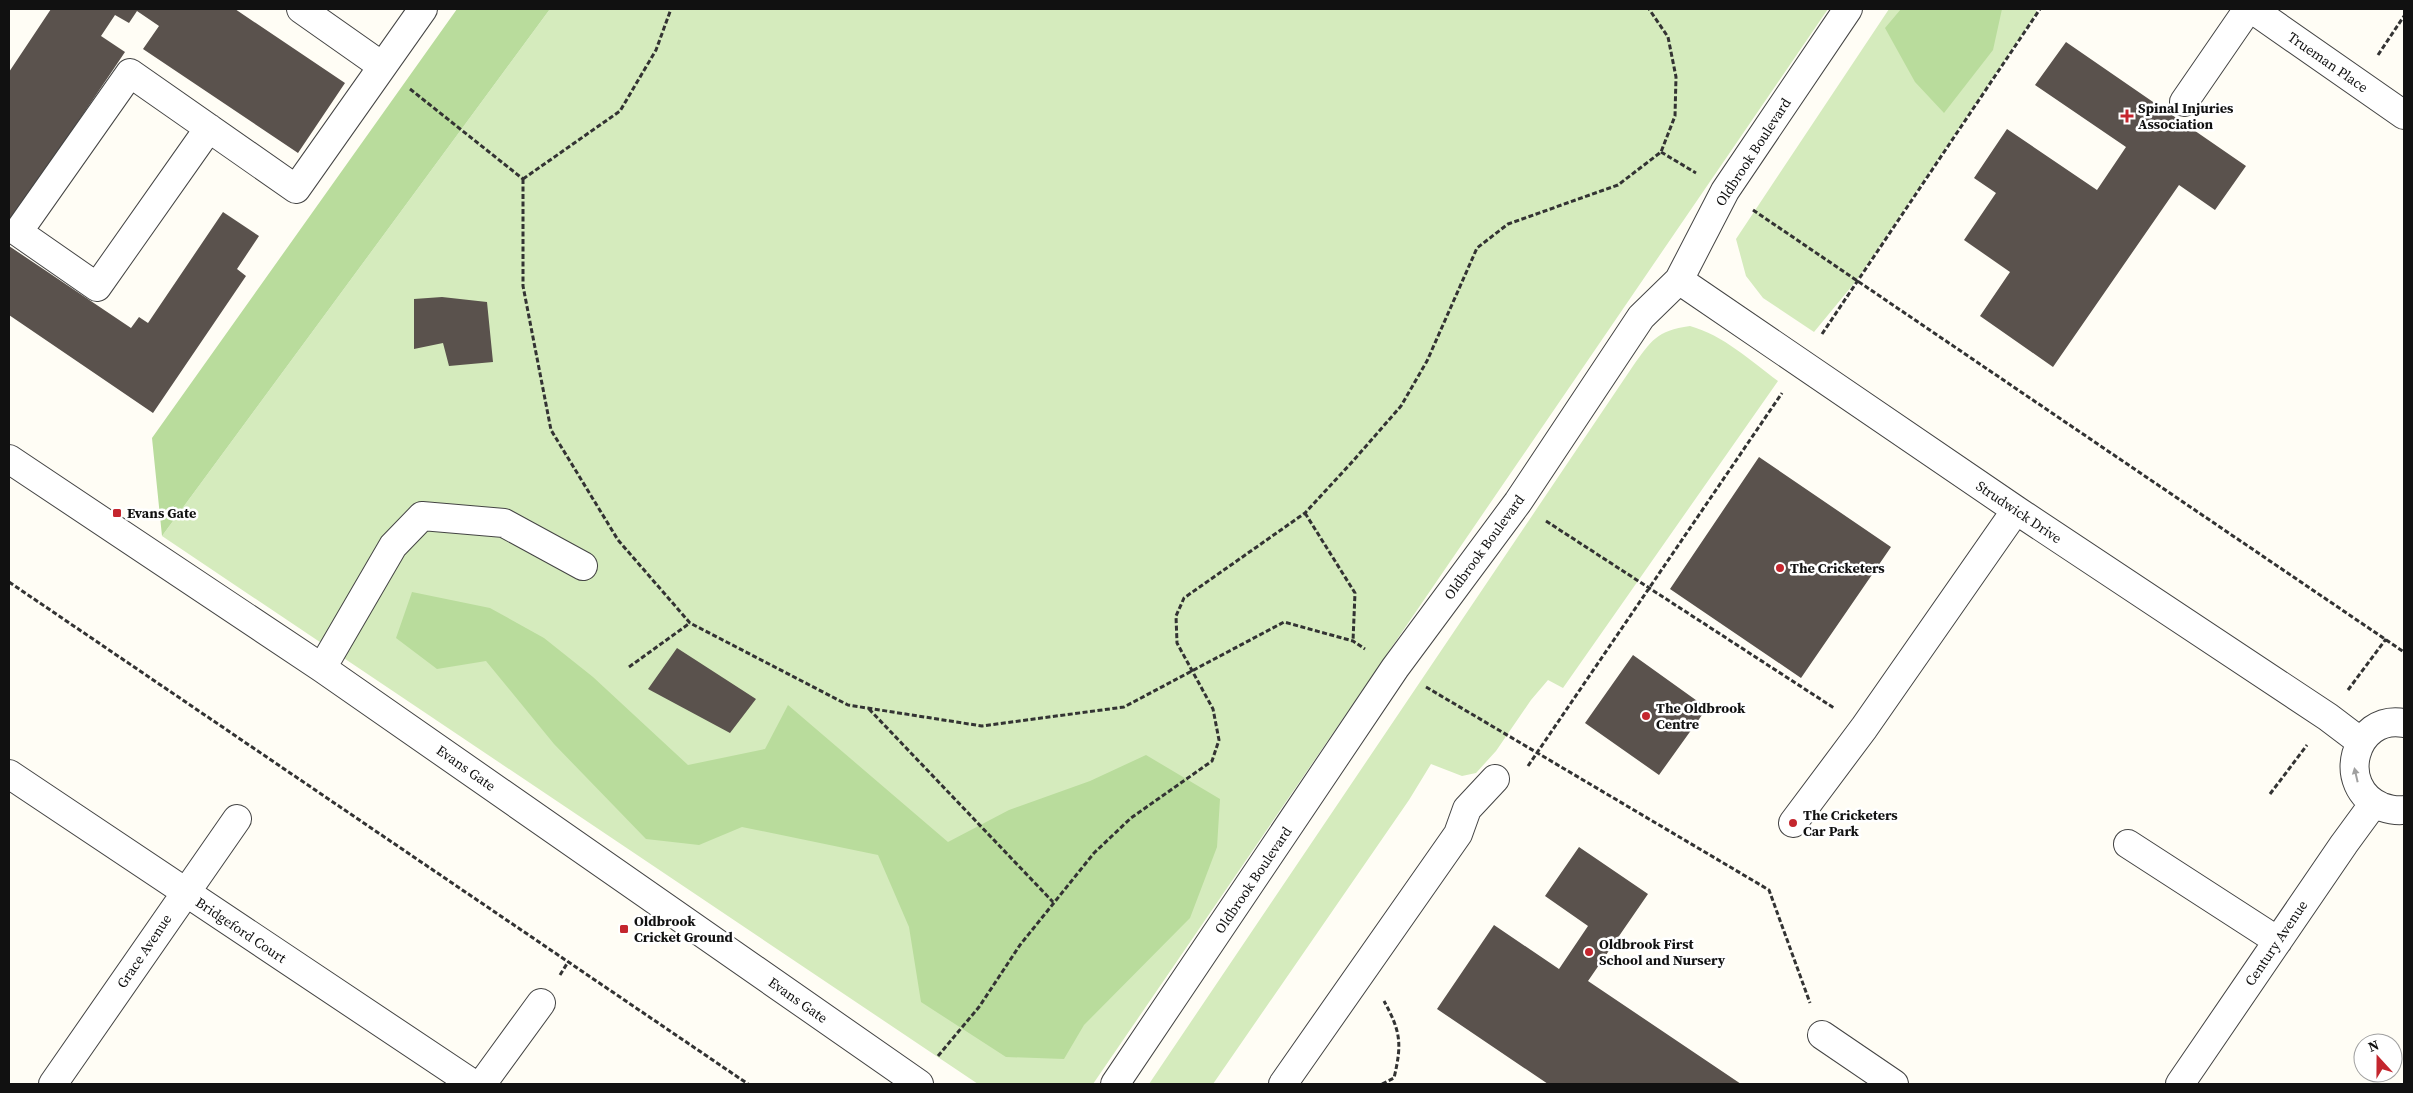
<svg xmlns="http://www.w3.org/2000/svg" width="2413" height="1093" viewBox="0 0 2413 1093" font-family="'Source Serif 4',serif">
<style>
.green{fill:#d5ebbd}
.forest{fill:#b9dc9c}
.building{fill:#5a524d}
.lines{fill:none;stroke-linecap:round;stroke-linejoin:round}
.minor-casing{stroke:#444;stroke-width:30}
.path{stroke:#333;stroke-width:3;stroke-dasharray:5 2.5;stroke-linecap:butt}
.minor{stroke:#fff;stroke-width:28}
.oneway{fill:#a0a0a0}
.poi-dot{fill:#c4262e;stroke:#fff;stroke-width:2}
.labels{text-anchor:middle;stroke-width:5;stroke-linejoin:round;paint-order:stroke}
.street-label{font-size:14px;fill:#111;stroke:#fff}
.poi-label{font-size:14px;font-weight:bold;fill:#111;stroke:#fff;text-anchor:start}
</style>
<rect width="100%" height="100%" fill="#fffdf5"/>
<path class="green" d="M 550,9 L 1828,9 L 1093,1084 L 978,1084 L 162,536 Z
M 1889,9 L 2035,9 L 2037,12 L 1856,281 L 1814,332 L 1763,298 L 1746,276 L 1736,239 Z
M 1690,326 C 1723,335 1751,361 1778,381 L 1563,688 L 1548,680 L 1531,700 L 1496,751 L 1476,773 L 1462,776 L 1431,764 L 1409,800 L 1213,1084 L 1149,1084 L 1633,366 C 1652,340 1656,331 1690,326 Z"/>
<path class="forest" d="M 457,9 L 550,9 L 162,536 L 152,438 Z
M 1901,9 L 2002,9 L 1993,50 L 1944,113 L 1915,82 L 1885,28 Z
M 412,592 L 490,608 L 544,638 L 593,677 L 688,765 L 765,749 L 788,705 L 948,842 L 1009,810 L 1090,781 L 1146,755 L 1220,799 L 1217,847 L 1190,918 L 1084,1025 L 1064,1059 L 1006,1057 L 921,1002 L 909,927 L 878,855 L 742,827 L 699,845 L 646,839 L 554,744 L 486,661 L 437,669 L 396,638 Z"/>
<path class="building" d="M 51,9 L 235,9 L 345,83 L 298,153 L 143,49 L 159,26 L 137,11 L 129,23 L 115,15 L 101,36 L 125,52 L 9,224 L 9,72 Z
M 2066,42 L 2246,166 L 2215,210 L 2179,185 L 2053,367 L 1980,316 L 2010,272 L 1964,240 L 1996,193 L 1974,178 L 2007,129 L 2097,190 L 2126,147 L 2035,85 Z
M 223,212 L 259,236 L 237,269 L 246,276 L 153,413 L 9,315 L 9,246 L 131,328 L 139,317 L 148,323 Z
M 442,297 L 487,302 L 493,362 L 449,366 L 443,343 L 414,349 L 414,299 Z
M 1759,457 L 1891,547 L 1801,678 L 1670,589 Z
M 677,648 L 756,699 L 730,733 L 648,689 Z
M 1633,655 L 1707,708 L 1659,775 L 1585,723 Z
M 1579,847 L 1648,894 L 1588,981 L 1741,1084 L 1548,1084 L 1437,1009 L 1494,925 L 1559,969 L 1588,926 L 1545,896 Z"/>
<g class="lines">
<g class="minor-casing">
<path id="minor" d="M 301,9 L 382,66
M 2252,9 L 2404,115
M 2184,102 L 2248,9
M 209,128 L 97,287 L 18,232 L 130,73 L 296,189 L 423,9
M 1679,280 L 2016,510 L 2328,717 L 2361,742
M 9,459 L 322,668 L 919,1084
M 322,668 L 393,546 L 422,516 L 504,523 L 583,566
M 2404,723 C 2354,714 2334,787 2382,807 C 2388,809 2397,811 2404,810
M 9,774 L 473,1084
M 1793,823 L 1864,728 L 2016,510
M 2128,844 L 2278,941
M 1822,1035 L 1894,1084
M 53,1084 L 237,819
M 482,1084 L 541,1003
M 1115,1084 L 1395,668 L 1518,502 L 1641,317 L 1679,280 L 1725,191 L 1848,9
M 1283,1084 L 1458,834 L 1467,809 L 1495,779
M 2180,1084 L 2344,844 L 2374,803"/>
</g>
<path class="path" d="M 2378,55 L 2404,16
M 410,89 L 523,179
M 1661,152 L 1696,173
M 523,179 L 523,286 L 551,430 L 618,540 L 690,623 L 848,705 L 982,726 L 1124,707 L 1284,622 L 1353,641 L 1365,649
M 523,179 L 620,111 L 656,50 L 671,9
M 1753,210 L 2404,652
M 1822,334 L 2040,9
M 1305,513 L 1355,593 L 1353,641
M 1546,521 L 1834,708
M 9,582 L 748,1084
M 629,667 L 690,623
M 1426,687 L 1769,890 L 1810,1003
M 2348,690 L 2386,639
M 869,709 L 1053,902
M 1528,766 L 1782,393
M 2270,794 L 2307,745
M 560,975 L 568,962
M 938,1056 L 979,1007 L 1020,945 L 1094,853 L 1131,818 L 1212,761 L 1219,740 L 1213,709 L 1177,643 L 1176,616 L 1184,598 L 1305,513 L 1353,461 L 1401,406 L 1427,361 L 1477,248 L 1508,224 L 1618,185 L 1661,152 L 1675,116 L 1676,77 L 1668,37 L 1649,9
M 1382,1084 L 1394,1078 C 1402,1044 1401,1032 1384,1001"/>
<use href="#minor" class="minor"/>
</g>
<defs><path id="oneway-solid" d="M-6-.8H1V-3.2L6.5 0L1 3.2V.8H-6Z" transform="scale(1.25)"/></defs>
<use class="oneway" href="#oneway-solid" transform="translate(2356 775) rotate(-103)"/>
<g class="poi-dot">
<path d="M2124.5 108.5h5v5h5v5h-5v5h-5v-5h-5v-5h5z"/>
<rect x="112" y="508" width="10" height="10" rx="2.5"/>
<circle cx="1780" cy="568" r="5"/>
<circle cx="1646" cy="716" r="5"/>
<circle cx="1793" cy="823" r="5"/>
<rect x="619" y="924" width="10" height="10" rx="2.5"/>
<circle cx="1589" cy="952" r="5"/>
</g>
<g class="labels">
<g class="street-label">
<text transform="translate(2328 62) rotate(35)" y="5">Trueman Place</text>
<text transform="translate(1753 152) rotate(-57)" y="5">Oldbrook Boulevard</text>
<text transform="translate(2019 512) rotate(34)" y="5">Strudwick Drive</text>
<text transform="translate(1484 547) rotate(-54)" y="5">Oldbrook Boulevard</text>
<text transform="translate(466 768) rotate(35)" y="5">Evans Gate</text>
<text transform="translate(1253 880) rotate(-56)" y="5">Oldbrook Boulevard</text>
<text transform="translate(241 930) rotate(34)" y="5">Bridgeford Court</text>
<text transform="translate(2276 943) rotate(-56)" y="5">Century Avenue</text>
<text transform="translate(144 951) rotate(-56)" y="5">Grace Avenue</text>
<text transform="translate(798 1000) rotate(35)" y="5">Evans Gate</text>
</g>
<g class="poi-label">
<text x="2138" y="113">Spinal Injuries<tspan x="2138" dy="16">Association</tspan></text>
<text x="127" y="518">Evans Gate</text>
<text x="1790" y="573">The Cricketers</text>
<text x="1656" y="713">The Oldbrook<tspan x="1656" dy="16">Centre</tspan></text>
<text x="1803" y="820">The Cricketers<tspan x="1803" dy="16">Car Park</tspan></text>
<text x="634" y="926">Oldbrook<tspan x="634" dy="16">Cricket Ground</tspan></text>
<text x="1599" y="949">Oldbrook First<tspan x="1599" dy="16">School and Nursery</tspan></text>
</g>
</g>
<rect width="2413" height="1093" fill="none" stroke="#111111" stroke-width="20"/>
<g transform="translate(2378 1058) rotate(339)"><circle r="24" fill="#ffffff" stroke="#a0a0a0"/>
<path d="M0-4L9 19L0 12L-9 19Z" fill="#c4262e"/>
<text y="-8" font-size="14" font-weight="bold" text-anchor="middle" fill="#111111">N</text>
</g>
</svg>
